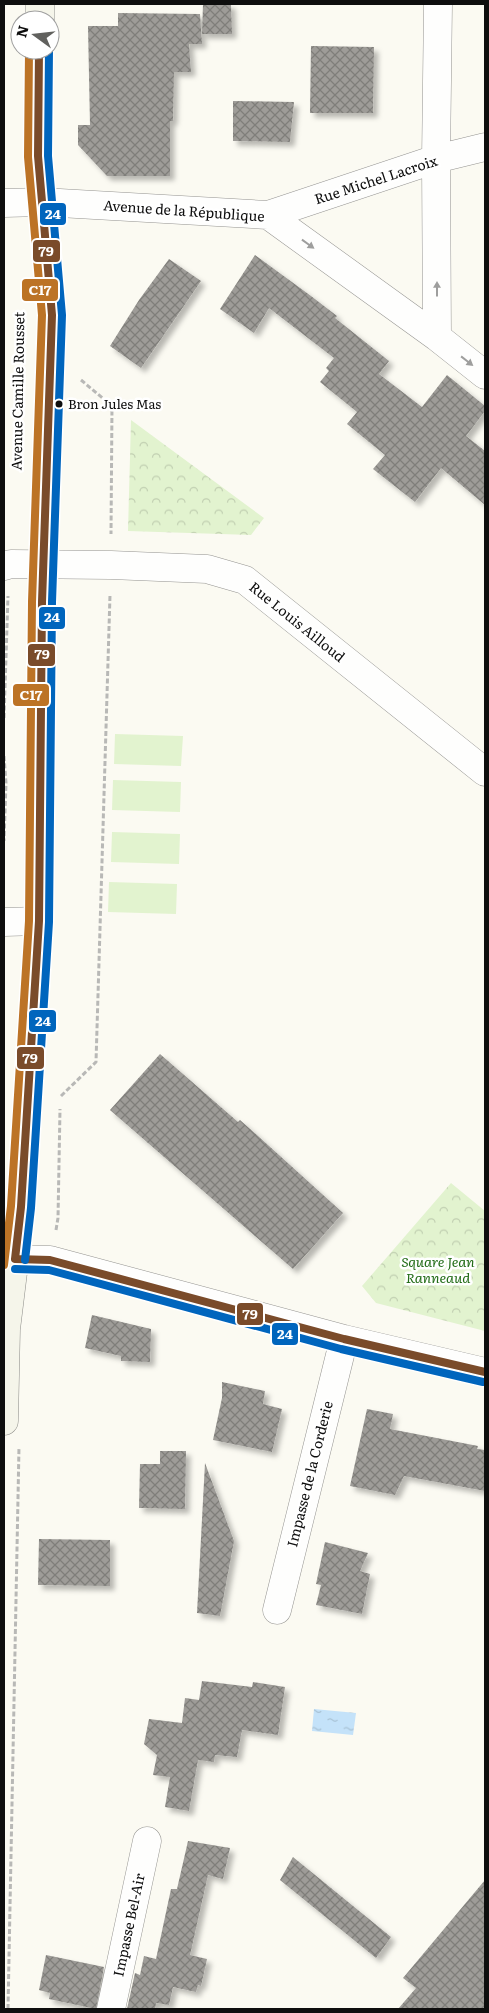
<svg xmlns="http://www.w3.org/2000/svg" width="489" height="2013" viewBox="0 0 489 2013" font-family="Literata,serif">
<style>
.grass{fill:#e2f3cf}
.park{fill:url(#park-crowns)}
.water{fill:url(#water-ripples)}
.building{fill:url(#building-cross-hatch);filter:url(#shadow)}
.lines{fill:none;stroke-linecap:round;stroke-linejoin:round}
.street-casing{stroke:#959491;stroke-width:29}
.secondary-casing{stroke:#8b8b87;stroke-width:29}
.path{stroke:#b8b8b6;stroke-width:3;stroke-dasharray:5 2.5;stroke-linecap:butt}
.street{stroke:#fefefd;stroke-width:28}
.secondary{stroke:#f5f5ea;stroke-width:28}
.bus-1-casing{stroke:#fff;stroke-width:11}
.bus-2-casing{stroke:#fff;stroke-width:11}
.bus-3-casing{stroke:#fff;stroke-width:11}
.bus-1{stroke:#7a4b2a;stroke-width:8}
.bus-2{stroke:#0065bd;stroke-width:8}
.bus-3{stroke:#bc7326;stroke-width:8}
.oneway{fill:#9e9e9d}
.bus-dot{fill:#0e0e0e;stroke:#fff;stroke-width:2}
.labels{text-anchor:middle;stroke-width:5;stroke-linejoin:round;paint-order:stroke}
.bus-label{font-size:13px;fill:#0e0e0e;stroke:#fff;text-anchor:start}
.street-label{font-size:14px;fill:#0e0e0e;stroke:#fff}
.park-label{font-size:14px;font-style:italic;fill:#226c17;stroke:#fff}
.line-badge{stroke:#fff;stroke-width:2}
.badge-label{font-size:14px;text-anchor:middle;font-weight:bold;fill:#fff}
</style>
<defs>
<pattern id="park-crowns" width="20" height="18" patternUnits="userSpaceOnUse" patternTransform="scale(1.25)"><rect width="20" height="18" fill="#e2f3cf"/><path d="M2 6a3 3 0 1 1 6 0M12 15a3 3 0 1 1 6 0" fill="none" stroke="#c1cfb1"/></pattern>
<pattern id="water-ripples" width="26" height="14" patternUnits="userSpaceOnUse" patternTransform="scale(1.25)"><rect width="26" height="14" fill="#c4e2f9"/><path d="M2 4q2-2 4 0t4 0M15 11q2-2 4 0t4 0" fill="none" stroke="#a7c1d4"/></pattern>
<pattern id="building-cross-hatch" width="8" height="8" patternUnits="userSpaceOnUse" patternTransform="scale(1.25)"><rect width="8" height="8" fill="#9e9c98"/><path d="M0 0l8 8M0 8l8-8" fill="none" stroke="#7f7e7a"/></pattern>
<filter id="shadow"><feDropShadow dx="4.5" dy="4.5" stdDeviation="2.5" flood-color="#0004"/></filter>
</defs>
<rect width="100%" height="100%" fill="#fbfaf2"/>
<path class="grass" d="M 115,734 L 183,736 L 181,766 L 114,764 Z
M 113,780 L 181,782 L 180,812 L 112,810 Z
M 112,832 L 180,834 L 179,864 L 111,862 Z
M 109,882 L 177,884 L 176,914 L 108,912 Z"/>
<path class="park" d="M 131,420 L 264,518 L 251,535 L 128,531 Z
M 451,1183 L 485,1211 L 485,1331 L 376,1303 L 362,1286 Z"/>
<path class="water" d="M 314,1709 L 356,1713 L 353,1735 L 312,1731 Z"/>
<path class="building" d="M 203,4 L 231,4 L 232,34 L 202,34 Z
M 118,13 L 200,14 L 202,44 L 189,44 L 191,72 L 174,72 L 173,121 L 170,121 L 170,176 L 107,176 L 78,145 L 78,125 L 90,125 L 88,26 L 118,26 Z
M 311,46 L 374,47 L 373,113 L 310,113 Z
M 233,101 L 294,102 L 290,142 L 233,141 Z
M 255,255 L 311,296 L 337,316 L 335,318 L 389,361 L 379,374 L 422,407 L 447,375 L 485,406 L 485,411 L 466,436 L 485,451 L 485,505 L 441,468 L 415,502 L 373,469 L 385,455 L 347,424 L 357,412 L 320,382 L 329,371 L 326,368 L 334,358 L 269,308 L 254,333 L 220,309 Z
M 169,259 L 201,281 L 141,368 L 110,346 L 139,300 Z
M 160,1054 L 238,1122 L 240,1120 L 258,1136 L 343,1213 L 293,1269 L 110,1110 Z
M 92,1315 L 151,1329 L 150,1362 L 121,1361 L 121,1356 L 85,1348 Z
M 222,1382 L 265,1391 L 263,1404 L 282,1409 L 272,1452 L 213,1440 L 222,1398 Z
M 367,1409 L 393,1414 L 390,1429 L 478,1446 L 477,1449 L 485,1450 L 485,1491 L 404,1476 L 395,1495 L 350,1486 Z
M 160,1451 L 186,1451 L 185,1509 L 139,1508 L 140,1464 L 160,1464 Z
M 205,1463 L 234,1541 L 220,1616 L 197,1613 Z
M 39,1539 L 110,1540 L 110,1586 L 38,1585 Z
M 325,1542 L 368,1553 L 360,1571 L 370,1574 L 362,1614 L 316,1605 L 321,1585 L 316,1584 Z
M 202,1681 L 252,1687 L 253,1682 L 285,1687 L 278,1735 L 242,1730 L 237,1757 L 215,1755 L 214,1762 L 198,1760 L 189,1811 L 165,1807 L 170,1777 L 153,1775 L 157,1755 L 144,1744 L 149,1719 L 182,1723 L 185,1698 L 199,1700 Z
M 188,1841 L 230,1848 L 223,1879 L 208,1875 L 190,1955 L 207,1959 L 201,1986 L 198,1985 L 196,1992 L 173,1987 L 169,2005 L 156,2003 L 155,2009 L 127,2009 L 135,1973 L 140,1975 L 144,1956 L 156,1959 L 171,1889 L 177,1889 Z
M 293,1857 L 391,1937 L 376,1958 L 280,1880 Z
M 485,1880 L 485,2009 L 398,2009 L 416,1988 L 403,1978 Z
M 46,1955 L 104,1967 L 96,2009 L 49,1999 L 50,1993 L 39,1990 Z"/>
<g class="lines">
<g class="street-casing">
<path id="street" d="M 4,203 L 42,202 L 268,215 L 437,337 L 485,375
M 268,215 L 436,159 L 485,147
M 437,337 L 436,159 L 438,4
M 4,566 L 11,564 L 111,565 L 207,569 L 245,580 L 485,772
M 4,922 L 39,921
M 15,1259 L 50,1260 L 344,1339 L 485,1372
M 277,1610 L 344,1339
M 111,2009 L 147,1841"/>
</g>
<g class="secondary-casing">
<path id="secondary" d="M 40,20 L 40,4
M 4,1421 L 6,1329 L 21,1207 L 39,921 L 42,602 L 52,315 L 38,156 L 39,50"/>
</g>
<path class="path" d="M 81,380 L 112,406 L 111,534
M 4,718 L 8,596
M 4,756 L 6,783 L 4,841
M 61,1096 L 96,1062 L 110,595
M 56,1230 L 58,1218 L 60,1109
M 8,2009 L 19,1447"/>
<use href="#street" class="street"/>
<use href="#secondary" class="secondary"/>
<g class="bus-1-casing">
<path id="bus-1" d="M 15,1259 L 21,1207 L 39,921 L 42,602 L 52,315 L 38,156 L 39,50
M 15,1259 L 50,1260 L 344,1339 L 485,1372"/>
</g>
<g class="bus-2-casing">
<path id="bus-2" d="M 25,1260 L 31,1208 L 49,922 L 52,602 L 62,315 L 48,156 L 49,50
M 15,1269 L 49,1270 L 341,1349 L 483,1382"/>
</g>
<g class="bus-3-casing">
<path id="bus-3" d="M 4,1265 L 11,1206 L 29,921 L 32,602 L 42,315 L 28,157 L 29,50"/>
</g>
<use href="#bus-1" class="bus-1"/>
<use href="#bus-2" class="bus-2"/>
<use href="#bus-3" class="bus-3"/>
</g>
<defs><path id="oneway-solid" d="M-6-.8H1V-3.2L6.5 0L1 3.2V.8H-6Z" transform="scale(1.25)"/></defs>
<g class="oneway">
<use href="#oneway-solid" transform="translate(308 244) rotate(36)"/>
<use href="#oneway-solid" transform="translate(437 289) rotate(-90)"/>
<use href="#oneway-solid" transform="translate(467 361) rotate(38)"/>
</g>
<circle class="bus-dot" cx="59" cy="404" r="4.5"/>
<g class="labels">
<g class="bus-label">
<text x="68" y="409">Bron Jules Mas</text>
</g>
<g class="street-label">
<text transform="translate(376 180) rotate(-18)" y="5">Rue Michel Lacroix</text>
<text transform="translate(184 211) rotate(4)" y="5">Avenue de la République</text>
<text transform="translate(18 391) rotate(-89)" y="5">Avenue Camille Rousset</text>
<text transform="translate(297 622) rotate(39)" y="5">Rue Louis Ailloud</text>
<text transform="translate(310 1474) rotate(-76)" y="5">Impasse de la Corderie</text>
<text transform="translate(129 1925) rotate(-78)" y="5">Impasse Bel-Air</text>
</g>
<g class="park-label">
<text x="438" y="1267">Square Jean<tspan x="438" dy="16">Ranneaud</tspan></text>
</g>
</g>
<g class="line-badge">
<rect x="39" y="202" width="28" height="24" rx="5" fill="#0065bd"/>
<rect x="32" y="239" width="29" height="24" rx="5" fill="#7a4b2a"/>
<rect x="21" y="278" width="38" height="24" rx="5" fill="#bc7326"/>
<rect x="38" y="606" width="28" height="24" rx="5" fill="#0065bd"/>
<rect x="27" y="643" width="29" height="24" rx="5" fill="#7a4b2a"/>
<rect x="12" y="683" width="38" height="24" rx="5" fill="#bc7326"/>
<rect x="28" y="1009" width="29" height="24" rx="5" fill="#0065bd"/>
<rect x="16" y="1046" width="29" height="24" rx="5" fill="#7a4b2a"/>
<rect x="236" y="1302" width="28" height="24" rx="5" fill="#7a4b2a"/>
<rect x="271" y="1322" width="28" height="24" rx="5" fill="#0065bd"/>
</g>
<g class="badge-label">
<text x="53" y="219">24</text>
<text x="46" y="256">79</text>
<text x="40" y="295">C17</text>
<text x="52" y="622">24</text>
<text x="42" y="659">79</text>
<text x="31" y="700">C17</text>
<text x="43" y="1026">24</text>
<text x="30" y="1063">79</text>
<text x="250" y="1319">79</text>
<text x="285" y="1339">24</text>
</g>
<rect width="489" height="2013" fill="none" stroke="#0e0e0e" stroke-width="10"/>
<g transform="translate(35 35) rotate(285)"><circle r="24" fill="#ffffff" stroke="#9f9f9f"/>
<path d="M0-4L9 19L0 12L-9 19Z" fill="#61615e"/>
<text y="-8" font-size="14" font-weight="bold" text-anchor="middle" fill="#0e0e0e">N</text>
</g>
</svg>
